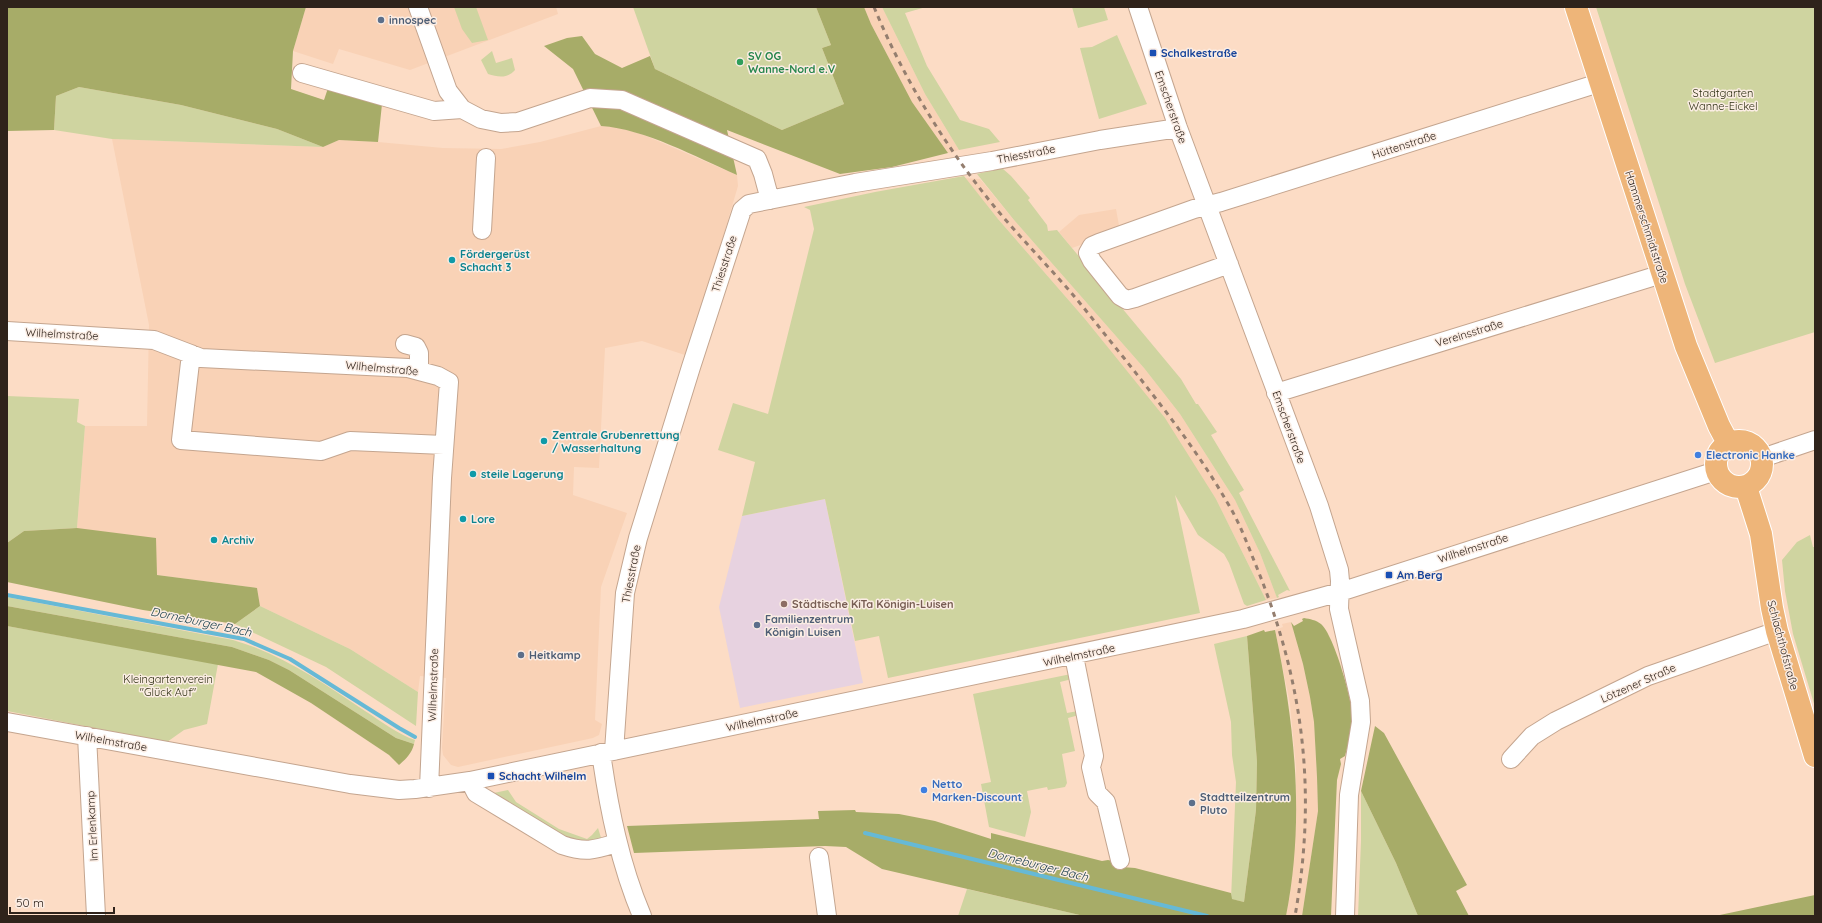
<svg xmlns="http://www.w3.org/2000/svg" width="1822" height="923" viewBox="0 0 1822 923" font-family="Quicksand,sans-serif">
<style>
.built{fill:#f9d2b6}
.education{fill:#e7d2e0}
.green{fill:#cfd4a0}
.forest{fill:#a7ac68}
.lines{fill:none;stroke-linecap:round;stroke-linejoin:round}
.stream{stroke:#66b9d6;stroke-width:4}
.minor-casing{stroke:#c4a58f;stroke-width:20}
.major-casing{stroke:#fff;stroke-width:24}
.minor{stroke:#fff;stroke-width:18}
.major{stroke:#eeb579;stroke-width:22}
.rail{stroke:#947e6f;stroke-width:3;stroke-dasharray:5 5;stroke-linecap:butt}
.service-dot{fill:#5c6f8a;stroke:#fbede4;stroke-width:1.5}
.transit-dot{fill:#1a4fb4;stroke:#fbede4;stroke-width:1.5}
.leisure-dot{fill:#2e9e5b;stroke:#fbede4;stroke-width:1.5}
.culture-dot{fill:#0f9aa8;stroke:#fbede4;stroke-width:1.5}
.shop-dot{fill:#3f7fe0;stroke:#fbede4;stroke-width:1.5}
.education-dot{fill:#8d6e63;stroke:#fbede4;stroke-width:1.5}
.labels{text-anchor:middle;stroke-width:3;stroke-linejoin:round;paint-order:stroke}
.service-label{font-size:11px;font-weight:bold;fill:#4e5e75;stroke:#fbede4;text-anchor:start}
.transit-label{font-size:11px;font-weight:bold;fill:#164399;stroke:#fbede4;text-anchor:start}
.leisure-label{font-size:11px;font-weight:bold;fill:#27864d;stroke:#fbede4;text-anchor:start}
.park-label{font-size:11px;fill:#2e3012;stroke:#fbede4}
.street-label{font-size:11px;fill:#2f231b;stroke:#fbede4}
.culture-label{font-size:11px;font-weight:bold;fill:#0d838f;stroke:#fbede4;text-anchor:start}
.shop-label{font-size:11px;font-weight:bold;fill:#366cbe;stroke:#fbede4;text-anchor:start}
.education-label{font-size:11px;font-weight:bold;fill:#785e54;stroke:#fbede4;text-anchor:start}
.water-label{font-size:12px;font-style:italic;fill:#163c49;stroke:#fbede4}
</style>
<rect width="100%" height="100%" fill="#fcdcc5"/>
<path class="built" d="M 306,7 L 556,7 L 558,14 L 410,70 L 339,49 L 333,64 L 293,51 Z
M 864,7 L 882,7 L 925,94 L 959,150 L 948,153 L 912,103 L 871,24 Z
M 601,126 L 616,127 L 644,135 L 737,175 L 738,186 L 688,356 L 642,341 L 605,348 L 599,468 L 574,467 L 573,495 L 627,513 L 601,587 L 595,720 L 602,724 L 599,735 L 593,738 L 458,767 L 451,765 L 443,755 L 442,748 L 446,678 L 420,676 L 418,692 L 350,649 L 260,606 L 257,588 L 157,575 L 77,528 L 85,426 L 147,426 L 149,325 L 112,139 L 323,147 L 339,140 L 378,142 L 443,148 L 501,149 L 540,142 Z
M 976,174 L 1014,220 L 1144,368 L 1180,414 L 1235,500 L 1260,553 L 1277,598 L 1266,600 L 1216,499 L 1105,344 L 1085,319 L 998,219 L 965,178 L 980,179 Z
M 1116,209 L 1120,231 L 1072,248 L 1059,232 L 1079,215 Z
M 1291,622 L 1303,664 L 1310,697 L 1314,722 L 1317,777 L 1318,811 L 1302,916 L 1286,916 L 1290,894 L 1296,814 L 1296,767 L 1290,704 L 1275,630 L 1283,627 L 1282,624 Z"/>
<path class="education" d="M 825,499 L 863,683 L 740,708 L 719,607 L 742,516 Z"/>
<path class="green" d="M 454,7 L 476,7 L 488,40 L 472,43 L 462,29 Z
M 633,7 L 816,7 L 831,45 L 822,48 L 844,104 L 782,130 L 655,69 Z
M 882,7 L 926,7 L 905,13 L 927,66 L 960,120 L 989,129 L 1000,142 L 959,150 L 925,94 Z
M 1072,7 L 1104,7 L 1108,20 L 1078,28 Z
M 1596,7 L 1815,7 L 1815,332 L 1715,363 L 1685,284 Z
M 1117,35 L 1147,104 L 1099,119 L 1080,48 L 1092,47 Z
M 492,51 L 496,63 L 512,58 L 515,70 C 507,79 498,77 488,74 L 481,60 Z
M 79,87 L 181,105 L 277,129 L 323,147 L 112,139 L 54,130 L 56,96 Z
M 1002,168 L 1011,176 L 1030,198 L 1028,200 L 1047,225 L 1048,231 L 1057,230 L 1181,379 L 1196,404 L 1198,404 L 1217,432 L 1211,435 L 1244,490 L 1239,493 L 1290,591 L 1287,590 L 1278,595 L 1279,597 L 1277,598 L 1260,553 L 1235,500 L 1180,414 L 1144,368 L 1014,220 L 977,174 Z
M 964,176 L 998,219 L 1085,319 L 1165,418 L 1216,499 L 1266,600 L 1247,606 L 1244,604 L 1229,563 L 1224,554 L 1198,535 L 1175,495 L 1200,613 L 888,678 L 879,636 L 855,641 L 825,499 L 742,516 L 755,462 L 718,450 L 733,403 L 768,414 L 814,229 L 810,210 L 804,207 L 875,192 Z
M 7,396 L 79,399 L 77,422 L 85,426 L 77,528 L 24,531 L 7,543 Z
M 1810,535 L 1813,547 L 1815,547 L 1815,707 L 1793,634 L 1785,591 L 1782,560 L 1797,542 Z
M 7,597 L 233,640 C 282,654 323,683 365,711 C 381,721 397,734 415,740 L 414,744 L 396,738 L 289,670 L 269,660 L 232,647 L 7,606 Z
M 260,606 L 350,649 L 418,692 L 416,726 L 326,667 L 235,624 Z
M 7,626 L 218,664 L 207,724 L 184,730 L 167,742 L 7,711 Z
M 1247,636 L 1257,762 L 1256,810 L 1244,902 L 1231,899 L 1236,782 L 1232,755 L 1231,722 L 1214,644 Z
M 1071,674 L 1072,679 L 1060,682 L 1067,713 L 1078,711 L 1079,715 L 1068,718 L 1075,751 L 1062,754 L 1067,783 L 1065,787 L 1048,790 L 1047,787 L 1027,791 L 1031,812 L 1025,837 L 989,827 L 981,784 L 991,782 L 973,694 Z
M 508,790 L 516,802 L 559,829 L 587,839 L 592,835 L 598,828 L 602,841 L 568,842 L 489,794 Z
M 1361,791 L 1396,863 L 1418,916 L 1358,916 L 1361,841 Z
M 967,889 L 1084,916 L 958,916 Z"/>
<path class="forest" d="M 7,7 L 306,7 L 293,51 L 291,89 L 324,100 L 328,88 L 382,104 L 378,142 L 339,140 L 323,147 L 277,129 L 181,105 L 79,87 L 56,96 L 54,130 L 7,131 Z
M 816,7 L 864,7 L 871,24 L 912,102 L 948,153 L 892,167 L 840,174 L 727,130 L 737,175 C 696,157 645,129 601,126 L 573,69 L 544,46 L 567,38 L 582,36 L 595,54 L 622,68 L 650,56 L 655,69 L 782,130 L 844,104 L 822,48 L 831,45 Z
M 77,528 L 156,538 L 157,575 L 257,588 L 260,606 L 235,624 L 143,610 L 7,582 L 7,543 L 24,531 Z
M 7,606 L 232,647 L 269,660 L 289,670 L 396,738 L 414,744 C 412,753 406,759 399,765 L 389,755 L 311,703 L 256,672 L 7,626 Z
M 1304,618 C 1310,619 1316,620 1321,624 C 1334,635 1353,702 1353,720 C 1352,732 1348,745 1345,756 L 1340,759 L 1341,764 L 1337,780 L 1331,916 L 1302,916 L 1318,811 L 1317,777 L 1314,722 L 1310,697 L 1303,664 L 1291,622 L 1294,626 L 1303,621 L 1302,619 Z
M 1264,630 L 1265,632 L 1275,630 C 1295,725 1305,820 1286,916 L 1084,916 L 882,869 L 846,847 L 825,846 L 634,853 L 627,826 L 819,819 L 818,811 L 855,810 L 856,812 L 899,814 L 935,821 L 991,839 L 991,833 L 1102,861 L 1108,860 L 1117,862 L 1116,869 L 1122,870 L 1122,867 L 1135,868 L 1231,893 L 1232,899 L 1244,902 L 1256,810 L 1257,762 L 1247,636 Z
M 1375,726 L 1384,733 L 1467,885 L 1456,891 L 1469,916 L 1418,916 L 1396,863 L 1361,791 Z
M 1815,895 L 1815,916 L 1715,916 Z"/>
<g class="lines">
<path class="stream" d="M 7,595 L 244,639 L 290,659 L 399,728 L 415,737
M 865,833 L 1207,916"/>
<g class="minor-casing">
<path id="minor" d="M 418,7 L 448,91 L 462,109 L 481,119 L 501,123 L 518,122 L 590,98 L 622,100 L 757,159 L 763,174 L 770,200
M 1138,7 L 1178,128 L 1319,506 L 1339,570 L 1340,581 L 1339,609 L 1360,701 L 1361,722 L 1349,795 L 1345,916
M 302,73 L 434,111 L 462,109
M 482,230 L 486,158
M 1229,264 L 1135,298 L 1127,300 L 1120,296 L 1092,261 L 1088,253 L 1092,246 L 1099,243 L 1194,209 L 1221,202 L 1599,83
M 7,331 L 154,340 L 201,358 L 408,368 L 438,376 L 449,382 L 442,478 L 429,788
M 405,344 L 416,347 L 419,353 L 419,370
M 191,354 L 181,440 L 321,451 L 350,441 L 444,445
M 1276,393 L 1662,274
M 1762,458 L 1815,440
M 1074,656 L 1094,756 L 1091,767 L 1097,793 L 1106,802 L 1120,860
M 7,722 L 350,784 L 399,790 L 415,789 L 470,781 L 1243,619 L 1340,592 L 1716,471
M 87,736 L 96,916
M 614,751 L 625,593 L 638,538 L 691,367 L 742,210 L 749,204 L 855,183 L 992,161 L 1100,140 L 1178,128
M 601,753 C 609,809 620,864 642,916
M 1511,759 L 1532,736 L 1556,721 L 1648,676 L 1777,631
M 470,781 L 476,793 L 562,845 C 586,853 594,850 617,843
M 819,857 L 827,916"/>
</g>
<g class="major-casing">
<path id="major" d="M 1576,7 L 1686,346 L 1719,426 L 1728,443
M1716 464a23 23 0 1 1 46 0a23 23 0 1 1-46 0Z
M 1746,487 L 1761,534 L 1772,608 L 1777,631 L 1815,756"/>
</g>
<use href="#minor" class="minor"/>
<use href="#major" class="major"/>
<path class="rail" d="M 874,7 C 904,80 948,151 998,211 C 1021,238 1045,263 1068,289 C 1087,311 1105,335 1124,358 C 1161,405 1197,450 1227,502 C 1240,523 1248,546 1257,568 C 1304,684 1317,793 1295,916"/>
</g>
<g class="service-dot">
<circle cx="381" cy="20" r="4"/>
<circle cx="757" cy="625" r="4"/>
<circle cx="521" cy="655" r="4"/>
<circle cx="1192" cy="803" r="4"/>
</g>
<g class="transit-dot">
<rect x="1149" y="49" width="8" height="8" rx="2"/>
<rect x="1385" y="571" width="8" height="8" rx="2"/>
<rect x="487" y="772" width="8" height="8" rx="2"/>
</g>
<circle class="leisure-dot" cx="740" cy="62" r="4"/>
<g class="culture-dot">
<circle cx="452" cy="260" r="4"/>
<circle cx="544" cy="441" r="4"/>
<circle cx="473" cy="474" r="4"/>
<circle cx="463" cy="519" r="4"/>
<circle cx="214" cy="540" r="4"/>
</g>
<g class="shop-dot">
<circle cx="1698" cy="455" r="4"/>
<circle cx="924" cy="790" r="4"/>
</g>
<circle class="education-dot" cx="784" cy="604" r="4"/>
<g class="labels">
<g class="service-label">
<text x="389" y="24">innospec</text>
<text x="765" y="623">Familienzentrum<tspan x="765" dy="13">Königin Luisen</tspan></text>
<text x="529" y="659">Heitkamp</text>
<text x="1200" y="801">Stadtteilzentrum<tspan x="1200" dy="13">Pluto</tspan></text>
</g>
<g class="transit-label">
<text x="1161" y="57">Schalkestraße</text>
<text x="1397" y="579">Am Berg</text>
<text x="499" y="780">Schacht Wilhelm</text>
</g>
<g class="leisure-label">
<text x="748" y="60">SV OG<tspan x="748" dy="13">Wanne-Nord e.V</tspan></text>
</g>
<g class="park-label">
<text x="1723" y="97">Stadtgarten<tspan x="1723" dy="13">Wanne-Eickel</tspan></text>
<text x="168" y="683">Kleingartenverein<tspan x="168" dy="13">"Glück Auf"</tspan></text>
</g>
<g class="street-label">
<text transform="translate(1171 107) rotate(71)" y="4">Emscherstraße</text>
<text transform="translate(1404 145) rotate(-18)" y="4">Hüttenstraße</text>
<text transform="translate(1026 154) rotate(-11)" y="4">Thiesstraße</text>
<text transform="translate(1647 227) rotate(72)" y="4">Hammerschmidtstraße</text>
<text transform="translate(724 264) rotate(-72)" y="4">Thiesstraße</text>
<text transform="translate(1469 333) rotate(-17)" y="4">Vereinsstraße</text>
<text transform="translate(62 334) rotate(3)" y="4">Wilhelmstraße</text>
<text transform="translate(382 368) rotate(5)" y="4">Wilhelmstraße</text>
<text transform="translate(1289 427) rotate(70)" y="4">Emscherstraße</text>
<text transform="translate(1473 548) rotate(-18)" y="4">Wilhelmstraße</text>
<text transform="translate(631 574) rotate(-79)" y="4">Thiesstraße</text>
<text transform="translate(1783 645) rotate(75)" y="4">Schlachthofstraße</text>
<text transform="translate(1079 655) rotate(-12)" y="4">Wilhelmstraße</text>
<text transform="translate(1638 683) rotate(-24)" y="4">Lötzener Straße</text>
<text transform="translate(433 685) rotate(-88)" y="4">Wilhelmstraße</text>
<text transform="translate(762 720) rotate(-12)" y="4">Wilhelmstraße</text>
<text transform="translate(111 741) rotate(10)" y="4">Wilhelmstraße</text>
<text transform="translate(92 826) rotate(-93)" y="4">Im Erlenkamp</text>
</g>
<g class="culture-label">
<text x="460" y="258">Fördergerüst<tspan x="460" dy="13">Schacht 3</tspan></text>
<text x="552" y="439">Zentrale Grubenrettung<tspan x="552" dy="13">/ Wasserhaltung</tspan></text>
<text x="481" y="478">steile Lagerung</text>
<text x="471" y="523">Lore</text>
<text x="222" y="544">Archiv</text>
</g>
<g class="shop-label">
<text x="1706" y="459">Electronic Hanke</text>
<text x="932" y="788">Netto<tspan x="932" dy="13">Marken-Discount</tspan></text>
</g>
<g class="education-label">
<text x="792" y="608">Städtische KiTa Königin-Luisen</text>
</g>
<g class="water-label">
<text transform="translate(201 622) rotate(12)" y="4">Dorneburger Bach</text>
<text transform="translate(1038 865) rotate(14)" y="4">Dorneburger Bach</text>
</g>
</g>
<rect width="1822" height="923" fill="none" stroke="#2f231b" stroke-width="16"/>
<path d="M10 907v6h104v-6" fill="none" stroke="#2f231b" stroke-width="2"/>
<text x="16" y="907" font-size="12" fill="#2f231b" stroke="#fbede4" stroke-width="3" paint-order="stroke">50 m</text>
</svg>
